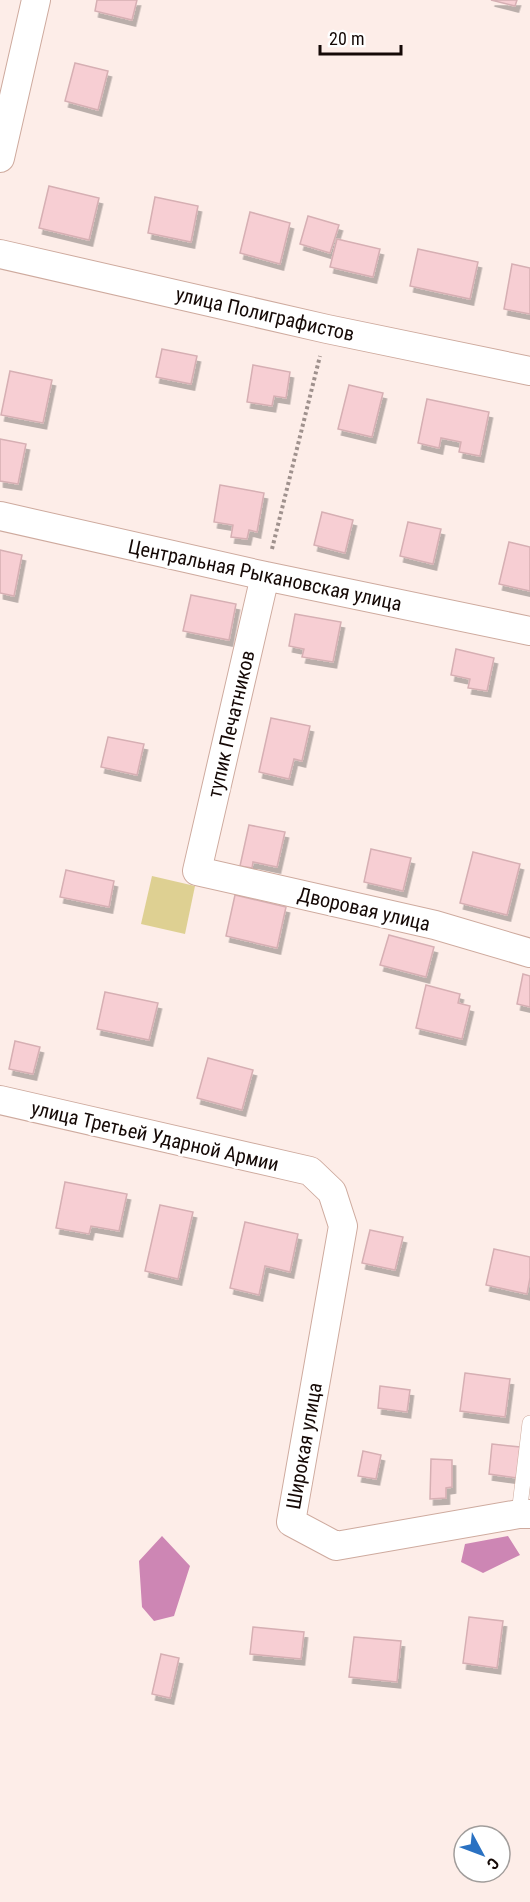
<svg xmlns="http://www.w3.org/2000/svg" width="530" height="1902" viewBox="0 0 530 1902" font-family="'Roboto Condensed',sans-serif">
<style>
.green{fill:#ded092}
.water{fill:#cd86b4}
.building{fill:#f7ced3;stroke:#d6afb3;stroke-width:1.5;filter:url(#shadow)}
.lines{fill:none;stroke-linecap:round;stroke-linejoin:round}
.service-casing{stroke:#ceaa9e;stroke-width:16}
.minor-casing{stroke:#ceaa9e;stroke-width:30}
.path{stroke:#9f918d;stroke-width:4;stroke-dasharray:3 3;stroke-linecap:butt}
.service{stroke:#fff;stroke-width:15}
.minor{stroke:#fff;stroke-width:28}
.labels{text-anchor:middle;stroke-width:6;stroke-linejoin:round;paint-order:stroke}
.street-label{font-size:20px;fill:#150906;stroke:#fff}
</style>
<defs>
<filter id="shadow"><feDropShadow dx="3.5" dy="6" stdDeviation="0" flood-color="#0004"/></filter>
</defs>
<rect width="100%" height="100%" fill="#fdede8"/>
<path class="green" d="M 152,876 L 195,886 L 185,934 L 141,924 Z"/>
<path class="water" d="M 162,1536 L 190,1566 L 174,1616 L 154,1621 L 142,1607 L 139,1561 Z
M 508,1536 L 520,1555 L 483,1573 L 461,1562 L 465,1544 Z"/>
<path class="building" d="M 97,0 L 137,0 L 132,20 L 95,11 Z
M 491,0 L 517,0 L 515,6 Z
M 75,63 L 108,71 L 98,110 L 65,101 Z
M 49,186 L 99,198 L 89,240 L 39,228 Z
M 155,197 L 198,206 L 191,242 L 148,233 Z
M 250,212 L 290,223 L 280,264 L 240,253 Z
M 308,216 L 339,225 L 330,253 L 300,244 Z
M 337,239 L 380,249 L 373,277 L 330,267 Z
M 418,249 L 478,262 L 470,299 L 410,286 Z
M 512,264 L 530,268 L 530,314 L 504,309 Z
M 162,349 L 197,356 L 191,384 L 156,377 Z
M 253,365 L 290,372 L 286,398 L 274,396 L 272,406 L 247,402 Z
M 10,371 L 52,380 L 43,423 L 1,415 Z
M 349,385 L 383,393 L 372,437 L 338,429 Z
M 427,399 L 489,412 L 480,456 L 459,452 L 461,442 L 441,438 L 439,448 L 418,443 Z
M 0,439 L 26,444 L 18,484 L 0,481 Z
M 220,485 L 264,493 L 257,532 L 249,530 L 247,539 L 231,537 L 233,525 L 214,522 Z
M 322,512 L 353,520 L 345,553 L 314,545 Z
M 408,522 L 441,529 L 433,564 L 400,556 Z
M 509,542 L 530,547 L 530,591 L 499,584 Z
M 0,550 L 22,555 L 14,596 L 0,593 Z
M 191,595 L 236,604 L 229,640 L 183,631 Z
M 295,614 L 341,622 L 333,662 L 302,657 L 304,649 L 289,646 Z
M 456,649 L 494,658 L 487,691 L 468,688 L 470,679 L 451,675 Z
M 271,718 L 310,726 L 302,761 L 294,759 L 289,779 L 259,772 Z
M 108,737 L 144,744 L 137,775 L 101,767 Z
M 249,825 L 285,832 L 277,867 L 253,862 L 252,868 L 240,866 Z
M 371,849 L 411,858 L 403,891 L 364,882 Z
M 473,852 L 520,864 L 507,915 L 460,903 Z
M 66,870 L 114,881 L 109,907 L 60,897 Z
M 235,895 L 286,907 L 277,948 L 226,936 Z
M 389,935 L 434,947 L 426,977 L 380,965 Z
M 523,974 L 530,976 L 530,1007 L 517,1004 Z
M 426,985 L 460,994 L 458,1003 L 470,1006 L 462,1039 L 416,1028 Z
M 105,992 L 158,1003 L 149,1040 L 97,1029 Z
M 15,1041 L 40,1047 L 33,1074 L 9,1069 Z
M 208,1058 L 253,1070 L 242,1110 L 197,1098 Z
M 65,1182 L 127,1194 L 119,1231 L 91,1226 L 89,1234 L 56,1228 Z
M 160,1205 L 193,1212 L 178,1279 L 145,1271 Z
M 245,1222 L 298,1234 L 290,1272 L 265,1266 L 259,1295 L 230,1288 Z
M 370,1230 L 403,1237 L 395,1270 L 362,1263 Z
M 494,1249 L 530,1257 L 530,1278 L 527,1294 L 486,1285 Z
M 465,1373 L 510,1379 L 505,1417 L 460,1411 Z
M 380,1386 L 410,1390 L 407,1412 L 378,1408 Z
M 492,1444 L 520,1447 L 517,1478 L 489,1474 Z
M 363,1451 L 381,1455 L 376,1479 L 358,1476 Z
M 431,1459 L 452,1460 L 452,1487 L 446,1488 L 446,1498 L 430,1499 Z
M 469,1617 L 503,1621 L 497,1668 L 463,1663 Z
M 253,1627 L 304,1632 L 301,1659 L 250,1654 Z
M 354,1637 L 401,1641 L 397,1682 L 349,1677 Z
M 161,1654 L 179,1658 L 170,1698 L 152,1694 Z"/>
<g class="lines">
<g class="service-casing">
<path id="service" d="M 519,1514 L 530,1423"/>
</g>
<g class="minor-casing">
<path id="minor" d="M 0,158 L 36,0
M 0,254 L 327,329 L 530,371
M 0,516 L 265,576 L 530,631
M 265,576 L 197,871 L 435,925 L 530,953
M 0,1100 L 310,1171 L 332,1192 L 343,1226 L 291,1522 L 336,1546 L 519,1514 L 530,1514"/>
</g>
<path class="path" d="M 272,549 L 320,356"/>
<use href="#service" class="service"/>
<use href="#minor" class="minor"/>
</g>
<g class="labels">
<g class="street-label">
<text transform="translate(265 314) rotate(13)" y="7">улица Полиграфистов</text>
<text transform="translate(265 575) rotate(12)" y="7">Центральная Рыкановская улица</text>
<text transform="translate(231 724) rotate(-77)" y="7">тупик Печатников</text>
<text transform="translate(364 909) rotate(13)" y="7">Дворовая улица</text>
<text transform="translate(155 1136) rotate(13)" y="7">улица Третьей Ударной Армии</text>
<text transform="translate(304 1446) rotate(-80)" y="7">Широкая улица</text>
</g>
</g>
<g transform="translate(482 1854) rotate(131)"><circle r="28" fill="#ffffff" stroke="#a19d9b" stroke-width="1.5"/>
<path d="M0-4.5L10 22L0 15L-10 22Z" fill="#2a71c2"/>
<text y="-9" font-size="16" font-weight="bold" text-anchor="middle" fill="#150906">С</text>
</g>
<path d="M320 45v9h81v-9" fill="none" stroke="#150906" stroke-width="3"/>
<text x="329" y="45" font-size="18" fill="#150906" stroke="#ffffff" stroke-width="4.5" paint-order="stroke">20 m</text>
</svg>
